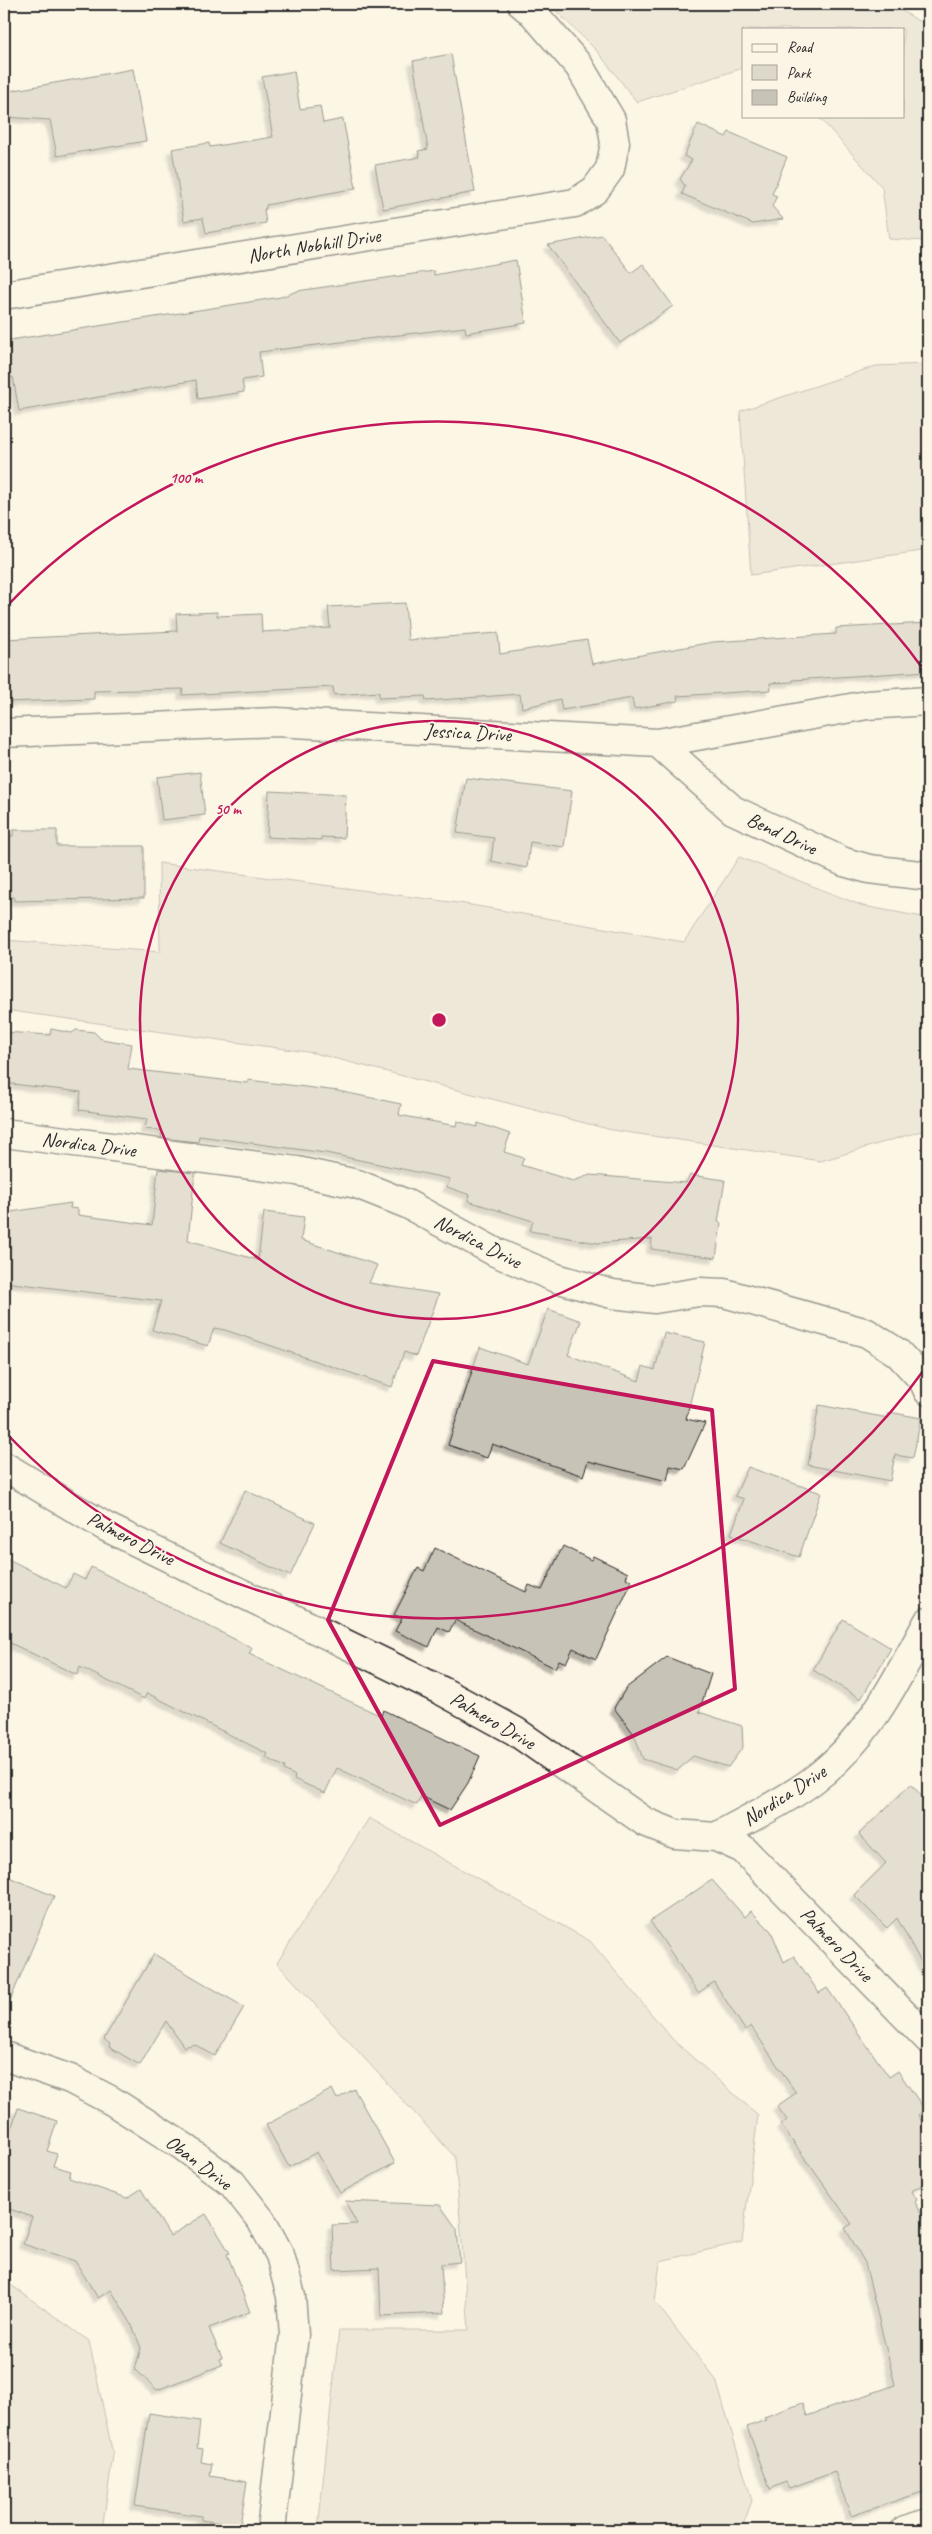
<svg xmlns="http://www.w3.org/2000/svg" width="932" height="2534" viewBox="0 0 932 2534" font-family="Caveat,sans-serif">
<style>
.green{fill:#ded8ca;stroke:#84827a}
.building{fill:#c8c3b7;stroke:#2b2b2b;filter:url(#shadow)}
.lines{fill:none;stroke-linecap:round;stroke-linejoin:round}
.minor-casing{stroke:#2b2b2b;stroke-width:31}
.path{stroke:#2b2b2b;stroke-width:3;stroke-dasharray:1 4;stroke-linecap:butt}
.minor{stroke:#fcf5e5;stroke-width:28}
.marked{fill:none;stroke:#c2185b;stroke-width:4;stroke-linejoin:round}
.ring{fill:none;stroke:#c2185b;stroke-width:2.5}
.labels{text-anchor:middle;stroke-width:4;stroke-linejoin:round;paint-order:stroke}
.street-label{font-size:20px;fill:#2b2b2b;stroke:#fcf5e5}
.centre{fill:#c2185b;stroke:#fcf5e5;stroke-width:2.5}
.ring-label{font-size:15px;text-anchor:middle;font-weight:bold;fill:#c2185b;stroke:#fcf5e5;stroke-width:4;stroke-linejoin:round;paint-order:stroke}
</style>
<defs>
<filter id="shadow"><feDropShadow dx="-4.5" dy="4.5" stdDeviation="1" flood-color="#0004"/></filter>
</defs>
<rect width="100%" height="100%" fill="#fcf5e5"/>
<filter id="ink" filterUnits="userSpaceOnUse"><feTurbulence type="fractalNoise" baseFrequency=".02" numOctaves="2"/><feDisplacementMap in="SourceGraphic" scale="10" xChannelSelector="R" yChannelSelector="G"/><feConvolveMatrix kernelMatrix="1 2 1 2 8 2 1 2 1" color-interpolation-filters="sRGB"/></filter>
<g filter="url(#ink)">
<path class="green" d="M 549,4 L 891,4 L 928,27 L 928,241 L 889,239 L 882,187 L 818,116 L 903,116 L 903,29 L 743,29 L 743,68 L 637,102 L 597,51 Z
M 928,364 L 928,550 L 751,575 L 740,411 L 876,366 Z
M 739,857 L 863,906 L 928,918 L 928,1129 L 821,1161 L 612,1130 L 314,1053 L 4,1010 L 4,940 L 160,952 L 159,863 L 465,904 L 684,942 Z
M 369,1818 L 590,1941 L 674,2041 L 758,2115 L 742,2242 L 660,2261 L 655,2302 L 716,2380 L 752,2501 L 741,2530 L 318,2530 L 339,2330 L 469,2330 L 455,2157 L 277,1963 Z
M 4,2280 L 89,2341 L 113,2455 L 102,2530 L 4,2530 Z"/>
<path class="building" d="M 451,54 L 475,192 L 383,209 L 375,165 L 420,157 L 418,151 L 428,149 L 413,61 Z
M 133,69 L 146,141 L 57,156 L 50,120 L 4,117 L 4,92 Z
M 294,71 L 300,109 L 320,106 L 323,123 L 343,119 L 356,188 L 266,205 L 266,209 L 264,209 L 266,223 L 206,233 L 203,218 L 184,221 L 172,149 L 209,143 L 210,147 L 273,137 L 262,77 Z
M 698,124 L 726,137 L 729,132 L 787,157 L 772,194 L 777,196 L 772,206 L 783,219 L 753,224 L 682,194 L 685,186 L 680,179 L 692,160 L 684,156 Z
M 602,235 L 631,273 L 643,264 L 673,306 L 620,343 L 548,245 Z
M 516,260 L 526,323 L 466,333 L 465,327 L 259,352 L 262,377 L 242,380 L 244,392 L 198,399 L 196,380 L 19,411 L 13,377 L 7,378 L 4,341 L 281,297 L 297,291 L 434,271 L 434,275 Z
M 405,603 L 408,640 L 498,633 L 500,654 L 587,640 L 592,664 L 713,642 L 836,634 L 836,628 L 928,623 L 928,671 L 793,680 L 793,682 L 770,683 L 771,690 L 677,696 L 678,701 L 634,709 L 632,698 L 562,710 L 560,699 L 522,708 L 520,694 L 426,701 L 425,696 L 379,698 L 379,692 L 334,695 L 333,687 L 182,695 L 183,689 L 94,691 L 94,699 L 4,702 L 4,639 L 177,631 L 176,614 L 217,612 L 217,616 L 261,614 L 262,632 L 330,628 L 328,607 Z
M 200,772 L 205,815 L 162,820 L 157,777 Z
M 466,778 L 572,791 L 564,847 L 530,842 L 527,868 L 491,861 L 494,838 L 457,833 Z
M 269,791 L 346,795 L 344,838 L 321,837 L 321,840 L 267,837 Z
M 13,830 L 57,830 L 57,846 L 144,846 L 144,898 L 14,901 L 14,897 L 4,898 L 4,836 L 13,836 Z
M 51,1029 L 72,1033 L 76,1030 L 94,1032 L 101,1039 L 132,1044 L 128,1069 L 248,1083 L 248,1080 L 338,1091 L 401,1104 L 399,1115 L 456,1126 L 457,1121 L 477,1127 L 478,1123 L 510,1134 L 504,1152 L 524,1158 L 521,1165 L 573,1181 L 590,1175 L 686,1183 L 690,1175 L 725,1180 L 718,1222 L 721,1223 L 716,1258 L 651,1249 L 652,1239 L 597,1243 L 530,1231 L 533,1221 L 468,1201 L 470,1195 L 447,1187 L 450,1179 L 326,1153 L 199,1136 L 198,1142 L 161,1138 L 162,1131 L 145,1129 L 147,1119 L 79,1110 L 81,1092 L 4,1083 L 4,1032 L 50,1035 Z
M 158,1169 L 195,1173 L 188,1240 L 258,1260 L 264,1212 L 304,1217 L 301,1240 L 377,1265 L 369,1283 L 439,1294 L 416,1356 L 404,1352 L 392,1387 L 225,1330 L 214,1328 L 208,1346 L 152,1330 L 161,1301 L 4,1282 L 4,1213 L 71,1203 L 70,1208 L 78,1209 L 78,1215 L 152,1225 Z
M 548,1309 L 581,1321 L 568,1355 L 639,1381 L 643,1366 L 655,1370 L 664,1333 L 705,1342 L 686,1419 L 705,1423 L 684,1469 L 670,1466 L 667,1481 L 588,1461 L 583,1476 L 492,1444 L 487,1458 L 448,1445 L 480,1347 L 528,1364 Z
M 819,1405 L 888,1418 L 889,1412 L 921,1418 L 913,1458 L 895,1455 L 890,1481 L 808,1465 Z
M 748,1467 L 821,1493 L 799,1557 L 731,1534 L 744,1499 L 735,1496 Z
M 245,1490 L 315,1523 L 290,1576 L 220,1543 Z
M 563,1546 L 591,1560 L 593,1556 L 628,1573 L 626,1578 L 632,1581 L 596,1659 L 573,1648 L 566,1663 L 559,1660 L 555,1668 L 455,1620 L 449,1632 L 438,1627 L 429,1647 L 395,1631 L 402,1618 L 394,1615 L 418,1568 L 424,1571 L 435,1548 L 526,1592 L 529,1585 L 542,1590 Z
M 4,1557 L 66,1588 L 73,1574 L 85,1580 L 91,1567 L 252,1648 L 249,1654 L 381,1716 L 383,1710 L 480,1756 L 468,1783 L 450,1810 L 421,1796 L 417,1805 L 337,1768 L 325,1793 L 294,1779 L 295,1776 L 284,1770 L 285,1767 L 266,1758 L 268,1754 L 147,1693 L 144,1699 L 80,1667 L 77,1675 L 4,1640 Z
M 843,1619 L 891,1648 L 861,1699 L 813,1670 Z
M 667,1657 L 711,1674 L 699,1712 L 742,1726 L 743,1747 L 728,1767 L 693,1756 L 678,1770 L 643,1759 L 634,1734 L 614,1708 L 626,1688 Z
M 911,1784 L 928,1803 L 928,1975 L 897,1918 L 887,1928 L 854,1895 L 886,1863 L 859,1834 Z
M 4,1875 L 54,1896 L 4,2015 Z
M 712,1880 L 745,1917 L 751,1911 L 771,1931 L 784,1962 L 794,1956 L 819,1993 L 827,1988 L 889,2077 L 898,2071 L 925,2110 L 918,2115 L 928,2133 L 928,2181 L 912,2191 L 917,2200 L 915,2202 L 928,2225 L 928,2490 L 851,2516 L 835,2472 L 789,2488 L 786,2482 L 770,2489 L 747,2427 L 766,2420 L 764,2417 L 803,2403 L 807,2416 L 895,2385 L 865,2263 L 845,2228 L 852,2224 L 781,2125 L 787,2120 L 777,2106 L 796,2093 L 751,2026 L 745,2030 L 714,1982 L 698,1993 L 650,1921 Z
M 154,1954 L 244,2007 L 215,2056 L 194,2044 L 184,2047 L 166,2021 L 140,2065 L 109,2047 L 110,2044 L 104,2039 Z
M 332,2089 L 337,2099 L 354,2089 L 395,2163 L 340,2193 L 317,2152 L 289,2167 L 266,2125 Z
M 18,2108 L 57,2121 L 47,2151 L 57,2154 L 53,2166 L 71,2171 L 69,2178 L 127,2198 L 141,2189 L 170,2236 L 206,2214 L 230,2253 L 227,2254 L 250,2312 L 209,2328 L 222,2358 L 219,2359 L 222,2365 L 157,2390 L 135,2369 L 141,2348 L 131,2323 L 111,2290 L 98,2298 L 75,2261 L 23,2244 L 32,2217 L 4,2207 L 4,2151 Z
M 345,2201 L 440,2205 L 457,2229 L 460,2262 L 441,2264 L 444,2313 L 381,2316 L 379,2268 L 334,2270 L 332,2225 L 357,2224 Z
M 149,2413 L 200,2421 L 197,2448 L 203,2449 L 201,2462 L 212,2464 L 210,2476 L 247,2482 L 240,2526 L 201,2520 L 201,2516 L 135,2506 Z"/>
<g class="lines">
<g class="minor-casing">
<path id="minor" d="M 4,295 L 575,203 L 595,190 L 610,169 L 615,143 L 611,120 L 579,66 L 534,14 L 522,4
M 4,733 L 276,722 L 658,743 L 867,705 L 928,701
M 658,743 L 733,810 L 844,862 L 869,869 L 928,876
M 4,1133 L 297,1171 L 357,1184 L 407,1204 L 495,1252 L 556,1278 L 612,1294 L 655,1299 L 699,1292 L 724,1293 L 867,1333 L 898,1353 L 923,1380 L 928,1391
M 4,1466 L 106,1527 L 442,1691 L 515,1731 L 645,1822 L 675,1834 L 716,1837 L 743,1849 L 928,2039
M 716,1837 C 747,1819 783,1803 812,1781 C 869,1739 895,1682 928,1622
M 4,2056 L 70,2079 L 112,2101 L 184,2147 L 232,2183 L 261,2220 L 280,2255 L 291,2296 L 294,2335 L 271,2530
M 905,2530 L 928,2523"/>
</g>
<path class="path" d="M 918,4 L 928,12"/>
<use href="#minor" class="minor"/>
</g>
</g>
<path d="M0 0H932V2534H0ZM 433,1361 L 712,1410 L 735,1689 L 440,1825 L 328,1620 Z" fill="#fcf5e5" fill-opacity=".55" fill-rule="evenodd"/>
<path class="marked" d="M 433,1361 L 712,1410 L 735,1689 L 440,1825 L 328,1620 Z"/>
<g class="ring">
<circle cx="439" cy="1020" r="299"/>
<path d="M926 1367A598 598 0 0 1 5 1432M5 608A598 598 0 0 1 926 673"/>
</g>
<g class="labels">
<g class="street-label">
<text transform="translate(314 245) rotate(-9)" y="7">North Nobhill Drive</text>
<text transform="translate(468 732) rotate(3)" y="7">Jessica Drive</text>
<text transform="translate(782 833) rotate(25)" y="7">Bend Drive</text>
<text transform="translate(89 1144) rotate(7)" y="7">Nordica Drive</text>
<text transform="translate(478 1241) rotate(27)" y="7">Nordica Drive</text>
<text transform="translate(131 1538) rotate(27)" y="7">Palmero Drive</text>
<text transform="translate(493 1720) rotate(30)" y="7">Palmero Drive</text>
<text transform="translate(784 1795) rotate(-33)" y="7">Nordica Drive</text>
<text transform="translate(837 1944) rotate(46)" y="7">Palmero Drive</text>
<text transform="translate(199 2162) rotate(37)" y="7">Oban Drive</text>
</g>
</g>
<circle cx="439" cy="1020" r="8" class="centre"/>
<g class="ring-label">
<text x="186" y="483">100 m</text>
<text x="228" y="814">50 m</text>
</g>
<rect width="932" height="2534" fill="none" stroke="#fcf5e5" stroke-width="20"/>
<rect x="10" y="10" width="912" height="2514" fill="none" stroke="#2b2b2b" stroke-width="2" filter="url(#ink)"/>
<rect x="742" y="28" width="162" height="90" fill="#fcf5e5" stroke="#a8a49b"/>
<rect x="752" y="44" width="25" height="8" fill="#fcf5e5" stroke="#a8a49b"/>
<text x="787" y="52" font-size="15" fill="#2b2b2b">Road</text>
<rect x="752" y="65" width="25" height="15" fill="#ded8ca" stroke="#a8a49b"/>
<text x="787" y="78" font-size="15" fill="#2b2b2b">Park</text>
<rect x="752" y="90" width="25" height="15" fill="#c8c3b7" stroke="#a8a49b"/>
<text x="787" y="102" font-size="15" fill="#2b2b2b">Building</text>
</svg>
